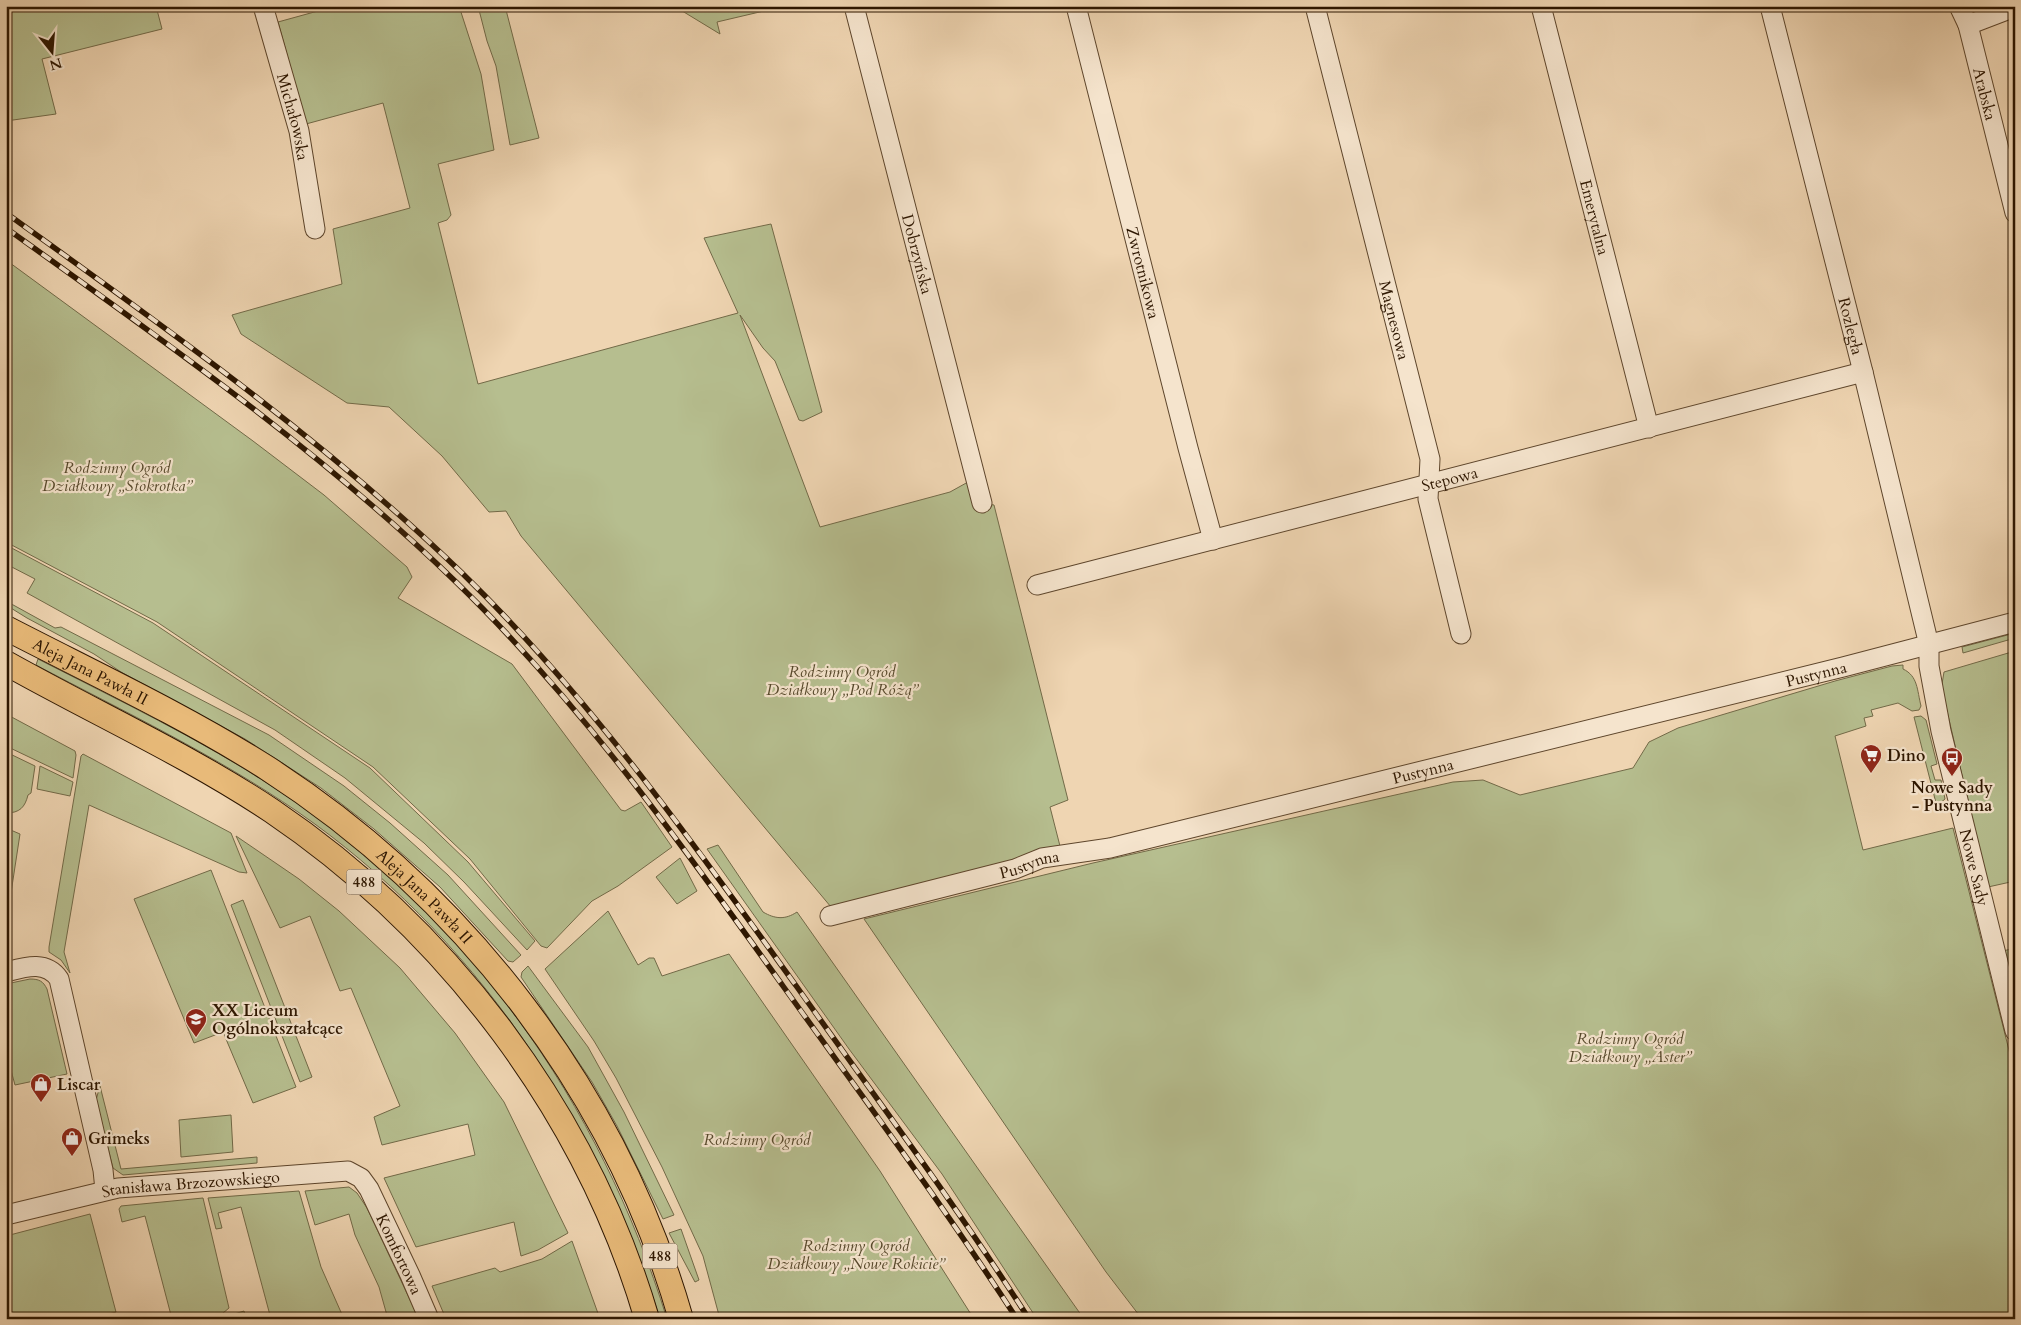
<svg xmlns="http://www.w3.org/2000/svg" width="2021" height="1325" viewBox="0 0 2021 1325" font-family="Cardo,serif">
<style>
.green{fill:#b6be8f;stroke:#726a48}
.lines{fill:none;stroke-linecap:round;stroke-linejoin:round}
.minor-casing{stroke:#5e462c;stroke-width:21}
.major-casing{stroke:#2d1600;stroke-width:26}
.minor{stroke:#f5e4cd;stroke-width:19}
.major{stroke:#e8ba79;stroke-width:24}
.rail-casing{stroke:#2d1600;stroke-width:5.5}
.rail{stroke:#f5e4cd;stroke-width:4;stroke-dasharray:11;stroke-linecap:butt}
.labels{text-anchor:middle;stroke-width:4.5;stroke-linejoin:round;paint-order:stroke}
.shield{fill:#f5e4cd;stroke:#69543e;stroke-width:1}
.shield-label{font-size:15px;font-weight:bold;fill:#2d1600}
.street-label{font-size:16px;fill:#2d1600;stroke:#f5e4cd}
.park-label{font-size:16px;font-style:italic;fill:#56482b;stroke:#f5e4cd}
.poi-label{font-size:16px;font-weight:bold;fill:#2d1600;stroke:#f5e4cd;text-anchor:start}
</style>
<rect width="100%" height="100%" fill="#efd5b2"/>
<filter id="stains"><feTurbulence type="fractalNoise" baseFrequency=".004" numOctaves="4"/><feColorMatrix values="0 0 0 0 .2 0 0 0 0 .09 0 0 0 0 .02 0 0 0 .5 -.17"/></filter>
<radialGradient id="worn" r=".72"><stop offset=".6" stop-color="#630" stop-opacity="0"/><stop offset="1" stop-color="#630" stop-opacity=".3"/></radialGradient>
<path class="green" d="M 6,6 L 156,6 L 162,29 L 42,59 L 56,114 L 6,121 Z
M 336,6 L 459,6 L 481,74 L 494,150 L 438,164 L 451,215 L 447,220 L 438,223 L 478,384 L 738,313 L 704,238 L 771,224 L 822,412 L 803,421 L 799,420 L 775,361 L 763,348 L 740,315 L 820,527 L 950,492 L 968,482 L 988,504 L 994,505 L 1068,800 L 1050,807 L 1061,850 L 831,907 L 521,536 L 506,511 L 489,512 L 442,456 L 389,407 L 347,403 L 241,334 L 232,315 L 342,284 L 333,229 L 410,208 L 383,103 L 306,124 L 278,22 Z
M 478,6 L 505,6 L 539,138 L 510,145 L 496,66 L 487,41 Z
M 674,6 L 785,6 L 717,22 L 720,34 Z
M 6,260 L 253,441 L 324,495 L 407,567 L 412,577 L 398,598 L 512,664 L 621,810 L 625,811 L 641,802 L 672,847 L 618,886 L 592,901 L 547,948 L 541,946 L 470,859 L 373,767 L 157,622 L 6,542 Z
M 6,545 L 153,623 L 370,768 L 468,862 L 535,941 L 527,950 L 464,882 L 424,843 L 345,778 L 275,730 L 27,593 L 35,579 L 6,564 Z
M 6,601 L 55,628 L 61,627 L 269,735 L 344,786 L 390,823 L 448,875 L 521,955 L 513,962 L 508,961 L 440,887 L 374,829 L 321,788 L 245,739 L 121,672 L 94,654 L 27,618 L 6,605 Z
M 2015,633 L 2015,638 L 1963,653 L 1962,647 Z
M 2015,651 L 2015,881 L 1988,887 L 1944,698 L 1942,684 L 1944,672 Z
M 38,659 C 118,700 200,739 275,788 C 468,916 599,1100 667,1319 L 660,1319 C 598,1119 471,932 298,812 C 215,755 125,712 36,665 Z
M 1903,665 L 1903,669 C 1918,676 1917,690 1921,706 L 1919,710 L 1912,711 L 1898,703 L 1871,710 L 1873,716 L 1864,718 L 1866,726 L 1835,736 L 1863,850 L 1953,828 L 2015,1074 L 2015,1319 L 1142,1319 L 1106,1272 L 864,919 L 1093,863 L 1453,782 L 1483,780 L 1520,795 L 1633,768 L 1649,742 L 1678,728 L 1835,681 L 1892,666 Z
M 6,714 L 75,751 L 76,755 L 73,778 L 6,746 Z
M 1921,716 L 1926,720 L 1937,764 L 1931,766 L 1935,780 L 1941,780 L 1945,799 L 1939,804 L 1936,803 L 1914,717 Z
M 6,752 L 35,766 L 31,793 L 28,795 C 25,807 20,813 6,813 L 9,796 L 6,795 Z
M 83,754 L 231,833 L 247,873 L 239,872 L 89,805 L 64,952 L 70,973 L 61,960 L 49,952 L 49,947 L 81,756 Z
M 40,766 L 73,782 L 70,796 L 37,789 Z
M 6,828 L 20,834 L 7,919 L 6,919 Z
M 236,836 L 299,879 L 339,911 L 400,968 L 455,1033 L 504,1102 L 568,1233 L 538,1250 L 521,1256 L 514,1222 L 416,1247 L 384,1178 L 475,1155 L 468,1124 L 382,1145 L 374,1117 L 400,1106 L 351,988 L 340,991 L 310,916 L 280,928 Z
M 718,845 L 763,912 C 775,919 785,920 797,912 L 1084,1319 L 1037,1319 L 942,1174 L 849,1049 L 707,849 Z
M 680,858 L 697,891 L 677,904 L 656,877 Z
M 211,870 L 296,1087 L 253,1103 L 223,1032 L 194,1043 L 134,899 Z
M 243,900 L 312,1077 L 300,1082 L 231,905 Z
M 608,911 L 638,965 L 649,958 L 654,958 L 662,976 L 729,954 L 880,1171 L 974,1319 L 720,1319 L 703,1256 L 662,1167 L 616,1078 L 594,1041 L 545,969 Z
M 2015,948 L 2015,997 L 2003,951 Z
M 528,966 L 588,1047 L 624,1112 L 674,1215 L 663,1219 L 617,1126 L 592,1082 L 521,977 L 522,972 Z
M 30,979 C 39,979 43,981 47,989 L 67,1074 L 15,1085 L 6,1052 L 6,984 Z
M 100,1086 L 121,1169 L 257,1157 L 257,1163 L 123,1175 L 113,1168 L 96,1100 Z
M 231,1115 L 233,1152 L 181,1157 L 179,1120 Z
M 349,1187 L 357,1193 L 367,1208 L 419,1319 L 388,1319 L 379,1287 L 355,1235 L 349,1214 L 315,1225 L 305,1191 Z
M 299,1191 L 321,1267 L 344,1319 L 271,1319 L 241,1207 L 218,1213 L 222,1228 L 216,1229 L 208,1198 Z
M 203,1198 L 229,1308 L 216,1319 L 172,1319 L 145,1216 L 122,1222 L 119,1209 L 121,1206 Z
M 90,1214 L 116,1312 L 90,1319 L 6,1319 L 6,1236 Z
M 681,1229 L 699,1280 L 695,1282 L 669,1233 Z
M 572,1241 L 600,1319 L 446,1319 L 432,1286 L 495,1268 L 500,1272 L 542,1259 Z
M 244,1311 L 246,1319 L 226,1319 L 231,1315 Z"/>
<g class="lines">
<g class="minor-casing">
<g id="minor">
<path id="s1" d="M 263,6 L 299,131 L 315,229"/>
<path id="s2" d="M 854,6 L 982,503"/>
<path id="s3" d="M 1076,6 L 1188,448 L 1213,540"/>
<path id="s4" d="M 1315,6 L 1430,459 L 1428,499 L 1461,634"/>
<path id="s5" d="M 1541,6 L 1649,428"/>
<path id="s6" d="M 1770,6 L 1863,372 L 1929,645 L 1929,666 L 1941,731 L 2015,1031"/>
<path id="s7" d="M 1959,6 L 1968,25 L 2015,213"/>
<path d="M 1968,25 L 2015,7"/>
<path id="s8" d="M 1037,585 L 1863,372"/>
<path id="s9" d="M 830,916 L 1015,869 L 1042,858 L 1110,848 L 1843,667 L 2015,622"/>
<path d="M 6,972 C 25,967 46,960 59,979 L 103,1170 L 105,1190"/>
<path id="s10" d="M 6,1215 L 118,1188 L 348,1171 L 361,1178 L 369,1189 L 410,1275 L 429,1319"/>
</g>
</g>
<g class="major-casing">
<g id="major">
<path id="s11" d="M 6,628 C 93,673 185,716 267,768 C 465,896 616,1092 681,1319"/>
<path d="M 6,663 C 95,713 188,755 272,811 C 449,931 587,1114 647,1319"/>
</g>
</g>
<use href="#minor" class="minor"/>
<use href="#major" class="major"/>
<g class="rail-casing">
<path id="rail" d="M 6,213 C 163,326 322,438 461,572 C 590,697 693,843 797,987 C 875,1097 956,1205 1029,1319
M 6,228 C 161,339 319,449 456,582 C 581,703 682,845 783,986 C 862,1096 943,1205 1017,1319"/>
</g>
<use href="#rail" class="rail"/>
</g>
<defs>
<g id="supermarket-pin" transform="scale(1.125)"><path d="M0 17L-7.5 6A9.5 9.5 0 1 1 7.5 6Z" fill="#8f2418" stroke="#f5e4cd"/><path d="M-6-5.5h2.5l.6 2H6L4.5 2H-2.5L-4.4-4H-6ZM-1.5 3.2a1.3 1.3 0 1 0 .1 0ZM3 3.2a1.3 1.3 0 1 0 .1 0Z" fill="#fff"/></g>
<g id="bus-pin" transform="scale(1.125)"><path d="M0 17L-7.5 6A9.5 9.5 0 1 1 7.5 6Z" fill="#8f2418" stroke="#f5e4cd"/><path d="M-5-6H5V4H4V6H2V4H-2V6H-4V4H-5ZM-3.5-4V0h7V-4ZM-3.5 1.2v1.5H-2V1.2ZM2 1.2v1.5H3.5V1.2Z" fill="#fff"/></g>
<g id="school-pin" transform="scale(1.125)"><path d="M0 17L-7.5 6A9.5 9.5 0 1 1 7.5 6Z" fill="#8f2418" stroke="#f5e4cd"/><path d="M0-5L7-2L0 1L-7-2ZM-4 1L0 2.5L4 1V4Q0 6-4 4Z" fill="#fff"/></g>
<g id="shop-pin" transform="scale(1.125)"><path d="M0 17L-7.5 6A9.5 9.5 0 1 1 7.5 6Z" fill="#8f2418" stroke="#f5e4cd"/><path d="M-5-2.5h2.3a2.7 3.5 0 0 1 5.4 0H5L5.5 6h-11ZM-1.5-2.5h3a1.5 2.3 0 0 0-3 0Z" fill="#fff"/></g>
</defs>
<g fill-rule="evenodd">
<use href="#supermarket-pin" x="1871" y="755"/>
<use href="#bus-pin" x="1952" y="758"/>
<use href="#school-pin" x="196" y="1019"/>
<use href="#shop-pin" x="41" y="1084"/>
<use href="#shop-pin" x="72" y="1138"/>
</g>
<g class="labels">
<g class="shield">
<rect x="346.5" y="869.5" width="35" height="25" rx="4"/>
<rect x="642.5" y="1243.5" width="35" height="25" rx="4"/>
</g>
<g class="shield-label">
<text x="364" y="887">488</text>
<text x="660" y="1261">488</text>
</g>
<g class="street-label">
<text dy="6" stroke="none"><textPath href="#s7" startOffset="92">Arabska</textPath></text>
<text dy="6" stroke="none"><textPath href="#s1" startOffset="115">Michałowska</textPath></text>
<text dy="6" stroke="none"><textPath href="#s5" startOffset="218">Emerytalna</textPath></text>
<text dy="6" stroke="none"><textPath href="#s2" startOffset="256">Dobrzyńska</textPath></text>
<text dy="6" stroke="none"><textPath href="#s3" startOffset="275">Zwrotnikowa</textPath></text>
<text dy="6" stroke="none"><textPath href="#s4" startOffset="324">Magnesowa</textPath></text>
<text dy="6" stroke="none"><textPath href="#s6" startOffset="330">Rozległa</textPath></text>
<text dy="6" stroke="none"><textPath href="#s8" startOffset="426">Stepowa</textPath></text>
<text dy="6" stroke="none"><textPath href="#s11" startOffset="95">Aleja Jana Pawła II</textPath></text>
<text dy="6" stroke="none"><textPath href="#s9" startOffset="1016">Pustynna</textPath></text>
<text dy="6" stroke="none"><textPath href="#s9" startOffset="611">Pustynna</textPath></text>
<text dy="6" stroke="none"><textPath href="#s9" startOffset="206">Pustynna</textPath></text>
<text dy="6" stroke="none"><textPath href="#s6" startOffset="886">Nowe Sady</textPath></text>
<text dy="6" stroke="none"><textPath href="#s11" startOffset="500">Aleja Jana Pawła II</textPath></text>
<text dy="6" stroke="none"><textPath href="#s10" startOffset="188">Stanisława Brzozowskiego</textPath></text>
<text dy="6" stroke="none"><textPath href="#s10" startOffset="446">Komfortowa</textPath></text>
</g>
<g class="park-label">
<text x="117" y="473">Rodzinny Ogród<tspan x="117" dy="18">Działkowy „Stokrotka”</tspan></text>
<text x="842" y="677">Rodzinny Ogród<tspan x="842" dy="18">Działkowy „Pod Różą”</tspan></text>
<text x="1630" y="1044">Rodzinny Ogród<tspan x="1630" dy="18">Działkowy „Aster”</tspan></text>
<text x="757" y="1145">Rodzinny Ogród</text>
<text x="856" y="1251">Rodzinny Ogród<tspan x="856" dy="18">Działkowy „Nowe Rokicie”</tspan></text>
</g>
<g class="poi-label">
<text x="1887" y="761">Dino</text>
<text x="1952" y="793" text-anchor="middle">Nowe Sady<tspan x="1952" dy="18">- Pustynna</tspan></text>
<text x="212" y="1016">XX Liceum<tspan x="212" dy="18">Ogólnokształcące</tspan></text>
<text x="57" y="1090">Liscar</text>
<text x="88" y="1144">Grimeks</text>
</g>
</g>
<rect width="2021" height="1325" fill="none" stroke="#efd5b2" stroke-width="25"/>
<rect x="8" y="8" width="2006" height="1310" fill="none" stroke="#2d1600" stroke-width="2.5"/>
<rect x="12" y="12" width="1996" height="1300" fill="none" stroke="#2d1600"/>
<g transform="translate(52 52) rotate(163)" stroke="#f5e4cd" stroke-width="4" paint-order="stroke">
<path d="M0-4L9 19L0 12L-9 19Z" fill="#2d1600"/>
<text y="-8" font-size="14" font-weight="bold" text-anchor="middle" fill="#2d1600">N</text>
</g>
<rect width="100%" height="100%" filter="url(#stains)"/>
<rect width="100%" height="100%" fill="url(#worn)"/>
</svg>
